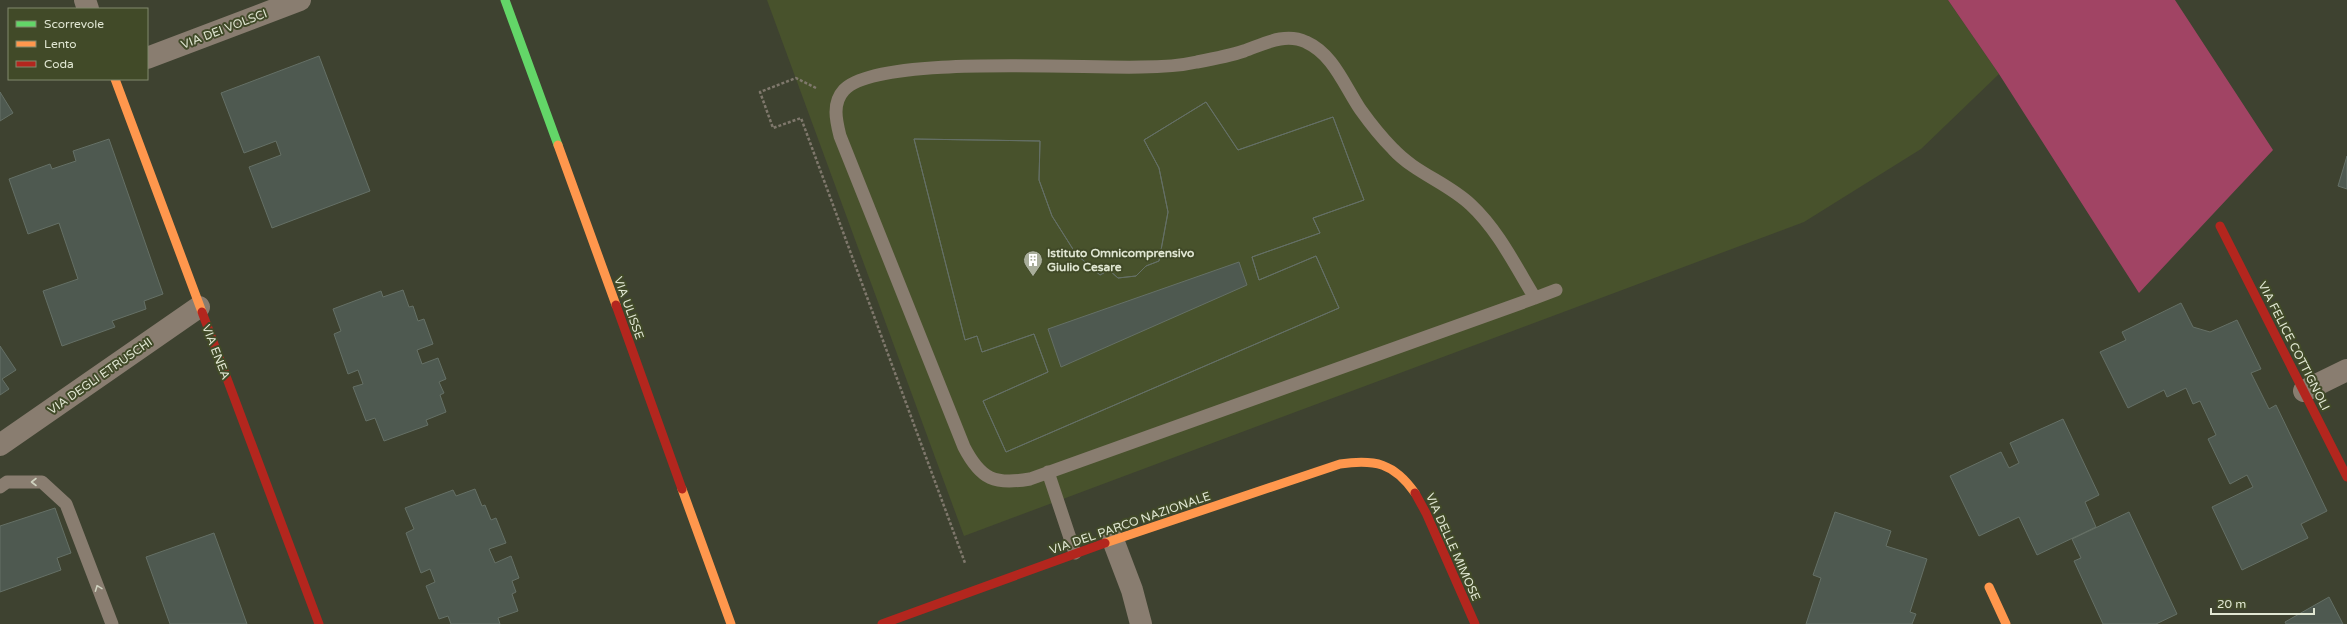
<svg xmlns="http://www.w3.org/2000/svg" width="2347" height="624" viewBox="0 0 2347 624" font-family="'Varela Round',sans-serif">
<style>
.built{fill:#48522c}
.green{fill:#a14464}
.building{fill:#4e5950;stroke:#657066;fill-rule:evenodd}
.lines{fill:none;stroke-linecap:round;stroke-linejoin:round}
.path{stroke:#7f786c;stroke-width:2.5;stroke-dasharray:3 2;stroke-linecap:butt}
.lane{stroke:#897d70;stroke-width:13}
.street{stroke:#897d70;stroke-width:22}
.fast{stroke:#63d668;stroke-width:9}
.slow{stroke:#ff974d;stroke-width:9}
.jam{stroke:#b3261e;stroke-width:9}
.oneway{stroke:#cfd2bf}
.labels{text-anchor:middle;stroke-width:4;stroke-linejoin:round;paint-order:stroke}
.street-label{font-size:12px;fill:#e1e7d3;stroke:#414a28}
.poi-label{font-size:12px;font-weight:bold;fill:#e1e7d3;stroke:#414a28;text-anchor:start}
</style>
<rect width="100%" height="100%" fill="#3e4230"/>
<path class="built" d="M 767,0 L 1948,0 L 1999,74 L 1921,149 L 1804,222 L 964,536 Z"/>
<path class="green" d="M 1948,0 L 2175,0 L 2273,150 L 2139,293 L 1999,74 Z"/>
<path class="building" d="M 319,56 L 370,191 L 272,228 L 249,167 L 281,155 L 276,141 L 244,153 L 221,93 Z
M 0,92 L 13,113 L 0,121 Z
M 1206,102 L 1238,150 L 1333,117 L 1364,200 L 1313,218 L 1320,233 L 1252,257 L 1259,280 L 1316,256 L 1339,308 L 1006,452 L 983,401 L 1048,372 L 1034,334 L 982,352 L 977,336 L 965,340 L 914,139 L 1040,141 L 1039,180 L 1052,216 L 1076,254 L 1100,275 L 1109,270 L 1118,278 L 1136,276 L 1146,266 L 1159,261 L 1168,212 L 1159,168 L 1144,140 ZM 1239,262 L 1247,285 L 1061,367 L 1048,329 Z
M 1206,102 L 1238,150 L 1333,117 L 1364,200 L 1313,218 L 1320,233 L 1252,257 L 1259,280 L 1316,256 L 1339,308 L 1006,452 L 983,401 L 1048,372 L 1034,334 L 982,352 L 977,336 L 965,340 L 914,139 L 1040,141 L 1039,180 L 1052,216 L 1076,254 L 1100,275 L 1109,270 L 1118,278 L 1136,276 L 1146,266 L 1159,261 L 1168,212 L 1159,168 L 1144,140 Z
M 109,139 L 163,294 L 144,301 L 146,309 L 112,321 L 115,327 L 62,346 L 43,291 L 78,279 L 59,223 L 28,234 L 9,179 L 50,164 L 52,169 L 76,161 L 73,151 Z
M 2347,156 L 2347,189 L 2338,186 Z
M 403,290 L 409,307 L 413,306 L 418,321 L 424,319 L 433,344 L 417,350 L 422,364 L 438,358 L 446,379 L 439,382 L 444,393 L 440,395 L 446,412 L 426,420 L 428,425 L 384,441 L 375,418 L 366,421 L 353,387 L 363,384 L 358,370 L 348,374 L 334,334 L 341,331 L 333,309 L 381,291 L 383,297 Z
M 2181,303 L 2193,327 L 2210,332 L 2237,320 L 2261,369 L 2251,373 L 2269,409 L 2276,405 L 2327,511 L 2301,524 L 2308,538 L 2242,570 L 2212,507 L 2253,487 L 2247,475 L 2230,484 L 2208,439 L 2216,435 L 2200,401 L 2193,404 L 2186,388 L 2167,397 L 2164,390 L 2128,408 L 2100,352 L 2126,340 L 2122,332 Z
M 0,346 L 16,370 L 2,379 L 9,389 L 0,395 Z
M 2063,419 L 2099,495 L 2085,502 L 2096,527 L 2037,555 L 2019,517 L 1979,536 L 1950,476 L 2001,452 L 2009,468 L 2019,463 L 2010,443 Z
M 475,489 L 482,506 L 485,505 L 491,520 L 496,518 L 506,543 L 489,549 L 495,563 L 511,556 L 519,578 L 512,581 L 516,592 L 512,594 L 518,611 L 498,618 L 500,624 L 451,624 L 448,616 L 439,619 L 426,586 L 435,582 L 430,569 L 421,573 L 406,533 L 414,529 L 405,508 L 453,490 L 456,496 Z
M 55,508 L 71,553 L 57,558 L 61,570 L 0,592 L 0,526 Z
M 1835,512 L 1891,531 L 1886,546 L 1927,559 L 1910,612 L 1916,614 L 1912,624 L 1806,624 L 1821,578 L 1813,575 Z
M 2129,512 L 2177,614 L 2156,624 L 2103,624 L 2074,561 L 2081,558 L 2072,539 Z
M 214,533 L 247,624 L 170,624 L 146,557 Z
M 2329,597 L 2343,624 L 2286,624 L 2285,622 Z"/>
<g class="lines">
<path class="path" d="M 816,88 L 796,78 L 760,92 L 773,128 L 801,118 L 965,563"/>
<path class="lane" d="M 1535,298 C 1516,267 1498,230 1471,205 C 1448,183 1415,173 1393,149 C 1381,137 1370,123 1360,109 C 1344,85 1333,54 1306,42 C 1285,32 1264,44 1244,51 C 1229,56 1213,59 1197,62 C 1179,66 1159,67 1141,67 C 1085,69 877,54 844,90 C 832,103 836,120 840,136 L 964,447 C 981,480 995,485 1030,479 L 1535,298 L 1556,290
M 1048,472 L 1075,553
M 0,487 L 7,482 L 42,482 L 66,504 L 112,624"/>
<path class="street" d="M 85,0 L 88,9
M 147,58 L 300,0
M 2304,391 L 2347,370
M 0,445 L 199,307
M 1113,540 L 1132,590 L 1141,624"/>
<path class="fast" d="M 505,0 L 558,145"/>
<path class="slow" d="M 115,79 L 202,312
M 558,145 L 616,305
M 682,489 L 731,624
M 1105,543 L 1340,464 C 1375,459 1394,463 1415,493
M 1989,587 L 2006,624"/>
<path class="jam" d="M 2220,226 L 2347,477
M 616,305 L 682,489
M 202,312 L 319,624
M 1415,493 L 1426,513 L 1475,624
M 882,624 L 1105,543"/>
</g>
<defs><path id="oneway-chevron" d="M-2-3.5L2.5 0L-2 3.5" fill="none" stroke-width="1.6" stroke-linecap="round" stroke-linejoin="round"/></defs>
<g class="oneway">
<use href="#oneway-chevron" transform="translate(34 482) rotate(180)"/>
<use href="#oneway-chevron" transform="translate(98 588) rotate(-111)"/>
</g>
<defs>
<g id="building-pin" transform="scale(1)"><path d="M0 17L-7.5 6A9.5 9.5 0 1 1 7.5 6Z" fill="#a8ad9a" stroke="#414a28"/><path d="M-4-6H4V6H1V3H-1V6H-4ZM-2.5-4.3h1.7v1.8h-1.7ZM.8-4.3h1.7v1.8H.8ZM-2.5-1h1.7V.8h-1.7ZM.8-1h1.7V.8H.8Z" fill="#fff"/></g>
</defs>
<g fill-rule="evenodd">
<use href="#building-pin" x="1033" y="260"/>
</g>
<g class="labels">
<g class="street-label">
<text transform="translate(224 29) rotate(-21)" y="4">VIA DEI VOLSCI</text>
<text transform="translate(629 308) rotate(70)" y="4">VIA ULISSE</text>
<text transform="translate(2294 346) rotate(63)" y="4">VIA FELICE COTTIGNOLI</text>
<text transform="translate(216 352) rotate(69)" y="4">VIA ENEA</text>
<text transform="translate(100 376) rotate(-35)" y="4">VIA DEGLI ETRUSCHI</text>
<text transform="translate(1130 523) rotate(-19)" y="4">VIA DEL PARCO NAZIONALE</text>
<text transform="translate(1453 547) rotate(66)" y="4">VIA DELLE MIMOSE</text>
</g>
<g class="poi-label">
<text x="1047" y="257">Istituto Omnicomprensivo<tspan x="1047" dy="14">Giulio Cesare</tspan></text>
</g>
</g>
<rect x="8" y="8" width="140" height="72" fill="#414a28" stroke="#81896c"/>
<rect x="16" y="21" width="20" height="6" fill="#63d668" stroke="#81896c"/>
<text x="44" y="28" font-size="12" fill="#e1e7d3">Scorrevole</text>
<rect x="16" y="41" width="20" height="6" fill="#ff974d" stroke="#81896c"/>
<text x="44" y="48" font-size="12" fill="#e1e7d3">Lento</text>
<rect x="16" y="61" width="20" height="6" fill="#b3261e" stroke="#81896c"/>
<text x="44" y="68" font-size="12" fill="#e1e7d3">Coda</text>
<path d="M2211 608v6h103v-6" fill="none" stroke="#e1e7d3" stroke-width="2"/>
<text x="2217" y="608" font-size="12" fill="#e1e7d3" stroke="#414a28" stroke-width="3" paint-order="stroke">20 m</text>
</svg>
